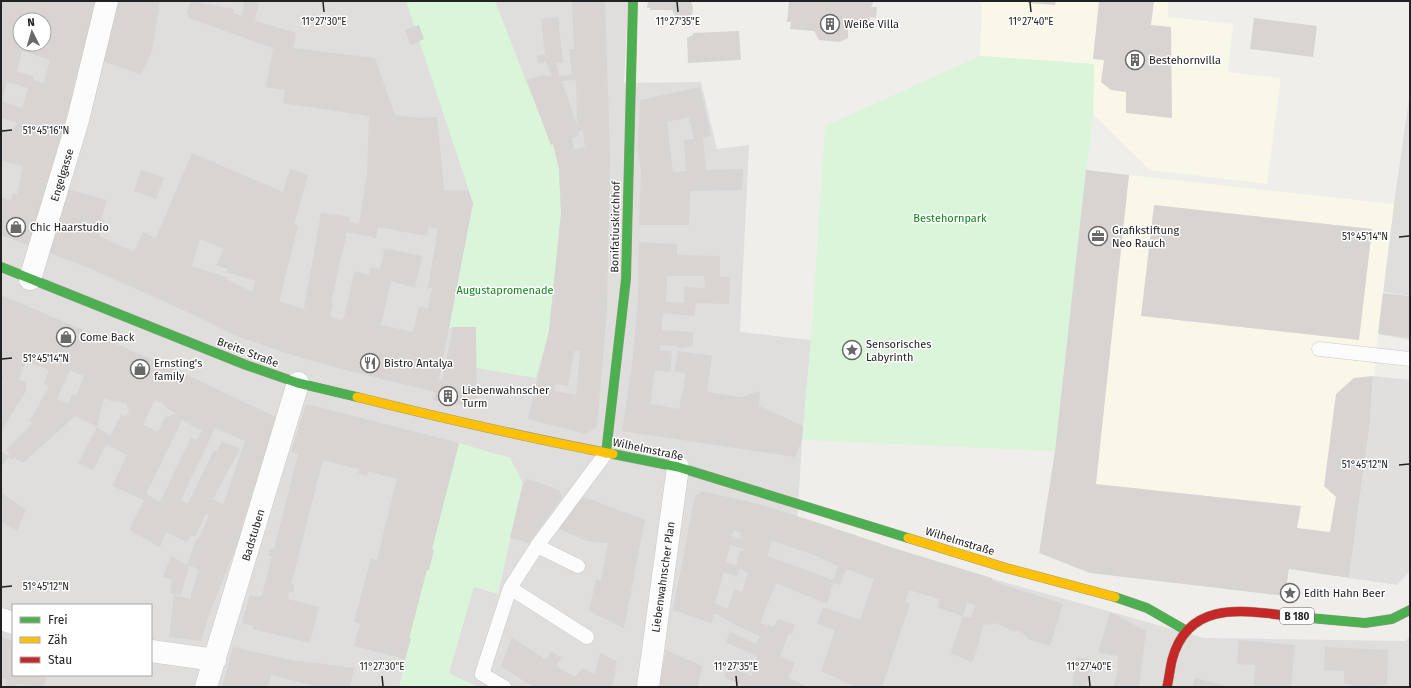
<svg xmlns="http://www.w3.org/2000/svg" width="1411" height="688" viewBox="0 0 1411 688" font-family="'Fira Sans',sans-serif">
<style>
.residential{fill:#dfdedc;fill-rule:evenodd}
.education{fill:#f8f7e8}
.park{fill:#daf5da}
.parking{fill:#e0dfde}
.building{fill:#d7d4d2;fill-rule:evenodd}
.lines{fill:none;stroke-linecap:round;stroke-linejoin:round}
.lane-casing{stroke:#c9c8c7;stroke-width:15}
.street-casing{stroke:#c9c8c7;stroke-width:23}
.fast-casing{stroke:#999a82;stroke-width:10}
.slow-casing{stroke:#999a82;stroke-width:10}
.jam-casing{stroke:#999a82;stroke-width:10}
.lane{stroke:#fdfcfc;stroke-width:14}
.street{stroke:#fdfcfc;stroke-width:22}
.fast{stroke:#4caf50;stroke-width:9}
.slow{stroke:#ffc107;stroke-width:9}
.jam{stroke:#c62828;stroke-width:9}
.ticks{fill:none;stroke:#222;stroke-width:1.5}
.labels{text-anchor:middle;stroke-width:3;stroke-linejoin:round;paint-order:stroke}
.shield{fill:#fff;stroke:#646464;stroke-width:1}
.shield-label{font-size:10px;font-weight:bold;fill:#222}
.poi-label{font-size:11px;fill:#222;stroke:#fff;text-anchor:start}
.street-label{font-size:11px;fill:#222;stroke:#fff}
.park-label{font-size:11px;fill:#0c8416;stroke:#fff}
.ticks-label{font-size:10px;text-anchor:middle;fill:#222;stroke:#fff;stroke-width:3;stroke-linejoin:round;paint-order:stroke}
</style>
<rect width="100%" height="100%" fill="#f0eeeb"/>
<path class="residential" d="M 1,1 L 628,1 L 624,83 L 701,82 L 717,149 L 749,145 L 740,332 L 811,340 L 802,440 L 797,524 L 1204,638 L 1405,641 L 1410,637 L 1410,687 L 1,687 ZM 20,20 L 44,20 L 44,44 L 20,44 ZM 13,605 L 151,605 L 151,675 L 13,675 Z
M 1410,92 L 1410,340 L 1378,334 L 1394,204 Z"/>
<path class="education" d="M 982,1 L 1168,1 L 1168,17 L 1233,24 L 1228,72 L 1281,78 L 1267,184 L 1150,170 L 1093,114 L 1094,64 L 980,56 Z
M 1129,175 L 1394,204 L 1383,292 L 1410,296 L 1410,338 L 1378,334 L 1370,422 L 1349,578 L 1290,569 L 1285,596 L 1090,573 L 1039,553 L 1055,451 Z"/>
<path class="park" d="M 406,1 L 495,1 L 551,145 L 553,144 L 559,169 L 561,213 L 549,331 L 536,378 L 476,368 L 453,327 L 449,328 L 473,203 Z
M 980,56 L 1094,64 L 1093,114 L 1055,451 L 802,440 L 811,340 L 825,126 Z
M 459,443 L 510,458 L 523,483 L 498,594 L 474,587 L 449,673 L 478,687 L 399,687 L 410,639 L 409,638 Z"/>
<path class="parking" d="M 1373,376 L 1410,380 L 1410,571 L 1397,585 L 1349,578 L 1370,422 Z"/>
<path class="building" d="M 1,1 L 96,1 L 43,207 L 30,246 L 1,235 L 1,197 L 11,201 L 13,193 L 17,194 L 23,166 L 1,161 L 1,129 L 10,132 L 18,123 L 1,118 ZM 20,20 L 44,20 L 44,44 L 20,44 ZM 22,51 L 50,60 L 44,83 L 33,80 L 34,76 L 17,72 ZM 7,82 L 28,88 L 22,108 L 2,101 Z
M 117,1 L 160,1 L 152,51 L 141,75 L 104,61 Z
M 191,1 L 234,9 L 233,13 L 242,16 L 244,1 L 259,1 L 255,21 L 296,33 L 293,48 L 375,58 L 395,115 L 419,118 L 437,117 L 444,190 L 468,190 L 473,203 L 439,379 L 442,380 L 453,327 L 476,327 L 477,404 L 473,407 L 433,400 L 436,392 L 349,371 L 292,355 L 239,337 L 179,308 L 89,268 L 47,252 L 66,189 L 107,200 L 101,219 L 105,220 L 99,236 L 134,252 L 143,232 L 156,238 L 192,153 L 283,192 L 290,169 L 308,175 L 294,224 L 298,226 L 279,301 L 304,309 L 321,213 L 350,217 L 349,222 L 359,224 L 367,175 L 369,116 L 283,103 L 285,90 L 266,87 L 273,48 L 189,18 L 187,12 ZM 378,227 L 427,236 L 429,227 L 438,229 L 428,288 L 432,288 L 428,309 L 419,306 L 413,332 L 381,325 L 391,281 L 415,288 L 422,256 L 385,248 L 380,269 L 371,267 L 369,275 L 355,271 L 343,321 L 330,317 L 333,304 L 331,303 L 347,232 L 376,238 ZM 200,239 L 224,249 L 216,265 L 228,269 L 226,272 L 256,281 L 252,292 L 225,278 L 226,277 L 192,266 Z
M 572,1 L 605,1 L 609,124 L 610,158 L 607,309 L 597,427 L 586,434 L 528,419 L 549,331 L 561,213 L 559,169 L 553,144 L 551,145 L 527,80 L 542,75 L 552,76 L 546,62 L 539,63 L 537,56 L 545,55 L 541,19 L 558,17 L 563,63 L 556,63 L 559,76 L 572,75 L 569,49 L 574,49 ZM 576,80 L 577,125 L 562,81 ZM 583,130 L 585,147 L 574,150 L 572,138 L 580,135 L 578,131 ZM 574,351 L 580,351 L 576,395 L 554,391 L 555,384 L 568,386 Z
M 648,1 L 691,1 L 693,8 L 692,15 L 688,19 L 680,20 L 676,18 L 672,10 L 650,10 L 650,8 L 647,8 Z
M 789,1 L 874,1 L 871,7 L 877,7 L 876,18 L 870,17 L 869,29 L 848,27 L 848,38 L 840,42 L 819,40 L 814,31 L 790,29 L 791,22 L 787,22 Z
M 1028,1 L 1056,1 L 1055,5 L 1028,3 Z
M 1099,1 L 1154,1 L 1151,25 L 1171,27 L 1172,118 L 1126,113 L 1126,92 L 1111,90 L 1101,82 L 1104,60 L 1093,59 Z
M 1254,18 L 1317,26 L 1313,57 L 1250,49 Z
M 419,25 L 424,39 L 411,45 L 405,30 Z
M 739,31 L 741,60 L 688,63 L 687,38 L 693,35 L 693,33 Z
M 700,87 L 711,136 L 703,138 L 706,170 L 743,169 L 742,190 L 690,191 L 689,225 L 639,225 L 641,172 L 638,148 L 640,100 ZM 689,117 L 694,139 L 684,140 L 686,171 L 673,172 L 667,122 Z
M 141,170 L 164,178 L 156,199 L 134,191 Z
M 1086,170 L 1129,175 L 1096,484 L 1301,506 L 1297,528 L 1330,532 L 1336,497 L 1324,486 L 1336,394 L 1354,378 L 1373,376 L 1370,422 L 1349,578 L 1289,569 L 1285,596 L 1090,573 L 1039,553 L 1055,451 Z
M 1154,205 L 1372,229 L 1359,340 L 1141,316 Z
M 639,242 L 677,244 L 677,255 L 720,256 L 720,277 L 730,277 L 729,304 L 696,303 L 694,316 L 663,313 L 661,330 L 694,332 L 692,347 L 677,348 L 677,346 L 660,345 L 660,350 L 672,352 L 670,372 L 655,370 L 650,404 L 679,409 L 686,374 L 674,371 L 678,351 L 712,356 L 707,392 L 742,397 L 760,391 L 759,406 L 803,426 L 802,440 L 795,457 L 622,431 L 632,365 L 638,301 ZM 667,276 L 704,276 L 705,288 L 684,287 L 684,303 L 666,302 Z
M 1383,293 L 1410,296 L 1410,338 L 1378,334 Z
M 1,295 L 170,367 L 280,419 L 241,527 L 244,528 L 210,612 L 201,641 L 169,637 L 174,595 L 191,599 L 191,594 L 199,570 L 189,565 L 181,595 L 170,593 L 172,580 L 163,577 L 171,556 L 187,565 L 197,538 L 199,538 L 209,515 L 206,514 L 195,537 L 191,535 L 187,542 L 166,532 L 160,547 L 129,530 L 144,500 L 112,486 L 127,455 L 106,444 L 93,470 L 78,463 L 97,427 L 110,436 L 121,415 L 126,417 L 129,411 L 126,404 L 118,401 L 114,402 L 104,398 L 97,427 L 75,416 L 23,463 L 14,457 L 12,460 L 8,457 L 1,468 L 1,451 L 8,456 L 10,453 L 6,450 L 30,426 L 32,422 L 30,421 L 49,386 L 44,384 L 49,370 L 26,361 L 19,380 L 26,382 L 26,391 L 1,432 L 1,389 L 4,382 L 1,381 ZM 70,370 L 84,376 L 76,396 L 72,394 L 68,403 L 57,399 ZM 155,399 L 165,405 L 167,409 L 175,412 L 175,414 L 165,417 L 158,432 L 143,425 ZM 182,420 L 202,431 L 196,440 L 191,438 L 160,502 L 146,494 ZM 215,428 L 245,441 L 223,505 L 213,499 L 240,449 L 222,441 L 217,451 L 214,450 L 188,504 L 181,500 Z
M 306,404 L 459,443 L 432,549 L 434,550 L 429,570 L 427,570 L 409,638 L 411,639 L 405,659 L 354,646 L 360,624 L 354,622 L 371,558 L 377,560 L 397,479 L 368,471 L 367,476 L 358,473 L 359,469 L 323,460 L 291,584 L 294,584 L 294,592 L 289,592 L 288,599 L 319,607 L 310,643 L 253,629 L 253,626 L 242,623 L 250,595 L 261,597 L 263,592 L 272,556 L 269,556 L 269,549 L 274,549 L 298,454 L 291,452 Z
M 528,479 L 559,490 L 562,497 L 529,543 L 510,538 L 523,483 Z
M 702,491 L 762,505 L 822,524 L 900,550 L 992,578 L 992,581 L 1063,604 L 1050,646 L 1028,639 L 1023,633 L 1017,630 L 1016,632 L 995,623 L 989,625 L 984,623 L 974,659 L 971,662 L 951,653 L 963,616 L 938,608 L 940,599 L 909,590 L 905,602 L 910,604 L 882,687 L 856,687 L 821,671 L 835,631 L 817,623 L 823,607 L 860,620 L 874,579 L 846,569 L 840,585 L 833,583 L 827,604 L 776,583 L 760,623 L 774,627 L 778,619 L 795,625 L 792,634 L 789,633 L 780,656 L 795,663 L 788,678 L 808,687 L 745,687 L 724,677 L 729,666 L 751,676 L 758,657 L 726,642 L 730,632 L 756,644 L 760,636 L 737,626 L 715,613 L 711,623 L 673,610 L 695,496 ZM 734,530 L 741,533 L 740,539 L 732,536 ZM 772,541 L 812,554 L 838,566 L 833,580 L 767,556 ZM 730,545 L 747,550 L 740,551 L 736,566 L 726,562 ZM 740,568 L 748,573 L 742,592 L 735,589 L 727,609 L 715,603 L 721,583 L 724,572 L 737,577 ZM 967,602 L 975,605 L 971,618 L 963,616 Z
M 1,493 L 26,510 L 17,531 L 1,522 Z
M 584,497 L 645,520 L 624,628 L 589,611 L 596,579 L 601,581 L 608,543 L 587,541 L 557,528 L 580,499 Z
M 1110,612 L 1146,631 L 1139,687 L 1113,687 L 1117,675 L 1118,656 L 1100,653 L 1099,650 Z
M 1,637 L 13,641 L 13,675 L 47,675 L 44,687 L 17,684 L 16,687 L 5,687 L 7,680 L 1,678 Z
M 512,637 L 546,660 L 551,651 L 562,658 L 556,666 L 575,677 L 583,668 L 595,674 L 600,653 L 617,662 L 612,687 L 533,687 L 501,666 Z
M 1239,640 L 1295,645 L 1291,687 L 1254,687 L 1255,665 L 1237,664 Z
M 233,647 L 291,660 L 354,668 L 350,687 L 319,687 L 271,675 L 268,687 L 222,687 Z
M 1325,647 L 1388,650 L 1387,685 L 1351,687 L 1351,684 L 1344,684 L 1344,671 L 1324,670 Z
M 666,650 L 702,666 L 698,687 L 658,687 Z
M 1077,657 L 1092,660 L 1086,687 L 1072,687 Z
M 1195,678 L 1227,686 L 1227,687 L 1192,687 Z"/>
<g class="lines">
<g class="lane-casing">
<path id="lane" d="M 1319,349 L 1410,359
M 537,546 L 578,566
M 510,588 L 587,637
M 504,687 L 482,674 L 510,588 L 537,546 L 606,453"/>
</g>
<g class="street-casing">
<path id="street" d="M 30,279 L 78,120 L 107,1
M 1,619 L 13,623
M 151,651 L 215,660
M 206,687 L 298,383
M 648,687 L 678,467"/>
</g>
<g class="fast-casing">
<path id="fast" d="M 1,267 L 246,365 L 298,383 L 357,397
M 606,453 L 626,279 L 633,1
M 613,454 L 678,467 L 908,538
M 1115,597 L 1147,608 L 1187,631
M 1299,617 L 1365,623 L 1392,619 L 1410,610"/>
</g>
<g class="slow-casing">
<path id="slow" d="M 357,397 C 442,418 527,438 613,454
M 908,538 L 1006,568 L 1115,597"/>
</g>
<g class="jam-casing">
<path id="jam" d="M 1167,687 C 1169,678 1170,669 1172,660 C 1189,596 1250,612 1299,617"/>
</g>
<use href="#lane" class="lane"/>
<use href="#street" class="street"/>
<use href="#fast" class="fast"/>
<use href="#slow" class="slow"/>
<use href="#jam" class="jam"/>
</g>
<path class="ticks" d="M 323,2 L 324,12M 677,2 L 678,12M 1030,2 L 1031,12M 2,131 L 12,130M 1399,237 L 1409,236M 2,359 L 12,358M 1399,465 L 1409,464M 2,587 L 12,586M 382,676 L 383,686M 736,676 L 737,686M 1089,676 L 1090,686"/>
<defs>
<g id="building-ring" transform="scale(1)"><circle r="9.5" fill="#fff" stroke="#6a6968" stroke-width="1.5"/><path d="M-4-6H4V6H1V3H-1V6H-4ZM-2.5-4.3h1.7v1.8h-1.7ZM.8-4.3h1.7v1.8H.8ZM-2.5-1h1.7V.8h-1.7ZM.8-1h1.7V.8H.8Z" fill="#6a6968"/></g>
<g id="shop-ring" transform="scale(1)"><circle r="9.5" fill="#fff" stroke="#6a6968" stroke-width="1.5"/><path d="M-5-2.5h2.3a2.7 3.5 0 0 1 5.4 0H5L5.5 6h-11ZM-1.5-2.5h3a1.5 2.3 0 0 0-3 0Z" fill="#6a6968"/></g>
<g id="office-ring" transform="scale(1)"><circle r="9.5" fill="#fff" stroke="#6a6968" stroke-width="1.5"/><path d="M-6-3h4V-5.5h4V-3h4V5H-6ZM-1-4.5V-3h2v-1.5ZM-6 0V1H6V0Z" fill="#6a6968"/></g>
<g id="sight-ring" transform="scale(1)"><circle r="9.5" fill="#fff" stroke="#6a6968" stroke-width="1.5"/><path d="M0-6L1.8-2.2L6-1.7L2.9 1.2L3.7 5.4L0 3.3L-3.7 5.4L-2.9 1.2L-6-1.7L-1.8-2.2Z" fill="#6a6968"/></g>
<g id="restaurant-ring" transform="scale(1)"><circle r="9.5" fill="#fff" stroke="#6a6968" stroke-width="1.5"/><path d="M-5-6h1v4h1v-4h1v4h1v-4h1v5L-1.5 .5V6h-2V.5L-5-1ZM5-6V6H3V1.5H1.5Q1.5-4 5-6Z" fill="#6a6968"/></g>
</defs>
<g fill-rule="evenodd">
<use href="#building-ring" x="830" y="24"/>
<use href="#building-ring" x="1135" y="60"/>
<use href="#shop-ring" x="16" y="227"/>
<use href="#office-ring" x="1098" y="236"/>
<use href="#shop-ring" x="66" y="337"/>
<use href="#sight-ring" x="852" y="350"/>
<use href="#restaurant-ring" x="370" y="363"/>
<use href="#shop-ring" x="140" y="369"/>
<use href="#building-ring" x="448" y="396"/>
<use href="#sight-ring" x="1290" y="593"/>
</g>
<g class="labels">
<rect class="shield" x="1280" y="608" width="34" height="16" rx="3"/>
<g class="shield-label">
<text x="1297" y="620">B 180</text>
</g>
<g class="poi-label">
<text x="844" y="28">Weiße Villa</text>
<text x="1149" y="64">Bestehornvilla</text>
<text x="30" y="231">Chic Haarstudio</text>
<text x="1112" y="234">Grafikstiftung<tspan x="1112" dy="13">Neo Rauch</tspan></text>
<text x="80" y="341">Come Back</text>
<text x="866" y="348">Sensorisches<tspan x="866" dy="13">Labyrinth</tspan></text>
<text x="154" y="367">Ernsting's<tspan x="154" dy="13">family</tspan></text>
<text x="384" y="367">Bistro Antalya</text>
<text x="462" y="394">Liebenwahnscher<tspan x="462" dy="13">Turm</tspan></text>
<text x="1304" y="597">Edith Hahn Beer</text>
</g>
<g class="street-label">
<text transform="translate(62 175) rotate(-73)" y="4">Engelgasse</text>
<text transform="translate(615 227) rotate(-89)" y="4">Bonifatiuskirchhof</text>
<text transform="translate(248 352) rotate(21)" y="4">Breite Straße</text>
<text transform="translate(648 449) rotate(12)" y="4">Wilhelmstraße</text>
<text transform="translate(253 535) rotate(-73)" y="4">Badstuben</text>
<text transform="translate(960 541) rotate(17)" y="4">Wilhelmstraße</text>
<text transform="translate(663 577) rotate(-82)" y="4">Liebenwahnscher Plan</text>
</g>
<g class="park-label">
<text x="950" y="222">Bestehornpark</text>
<text x="505" y="294">Augustapromenade</text>
</g>
</g>
<g class="ticks-label">
<text x="324" y="25">11°27'30"E</text>
<text x="678" y="25">11°27'35"E</text>
<text x="1031" y="25">11°27'40"E</text>
<text x="46" y="134">51°45'16"N</text>
<text x="1365" y="240">51°45'14"N</text>
<text x="46" y="362">51°45'14"N</text>
<text x="1365" y="468">51°45'12"N</text>
<text x="46" y="590">51°45'12"N</text>
<text x="382" y="670">11°27'30"E</text>
<text x="736" y="670">11°27'35"E</text>
<text x="1089" y="670">11°27'40"E</text>
</g>
<rect width="1411" height="688" fill="none" stroke="#222222" stroke-width="4"/>
<rect x="12" y="604" width="140" height="72" fill="#ffffff" stroke="#a7a7a7"/>
<rect x="20" y="617" width="20" height="6" fill="#4caf50" stroke="#a7a7a7"/>
<text x="48" y="624" font-size="12" fill="#222222">Frei</text>
<rect x="20" y="637" width="20" height="6" fill="#ffc107" stroke="#a7a7a7"/>
<text x="48" y="644" font-size="12" fill="#222222">Zäh</text>
<rect x="20" y="657" width="20" height="6" fill="#c62828" stroke="#a7a7a7"/>
<text x="48" y="664" font-size="12" fill="#222222">Stau</text>
<g transform="translate(32 32) rotate(355)"><circle r="19" fill="#ffffff" stroke="#a7a7a7"/>
<path d="M0-3L7 15L0 10L-7 15Z" fill="#6a6968"/>
<text y="-6" font-size="11" font-weight="bold" text-anchor="middle" fill="#222222">N</text>
</g>
</svg>
